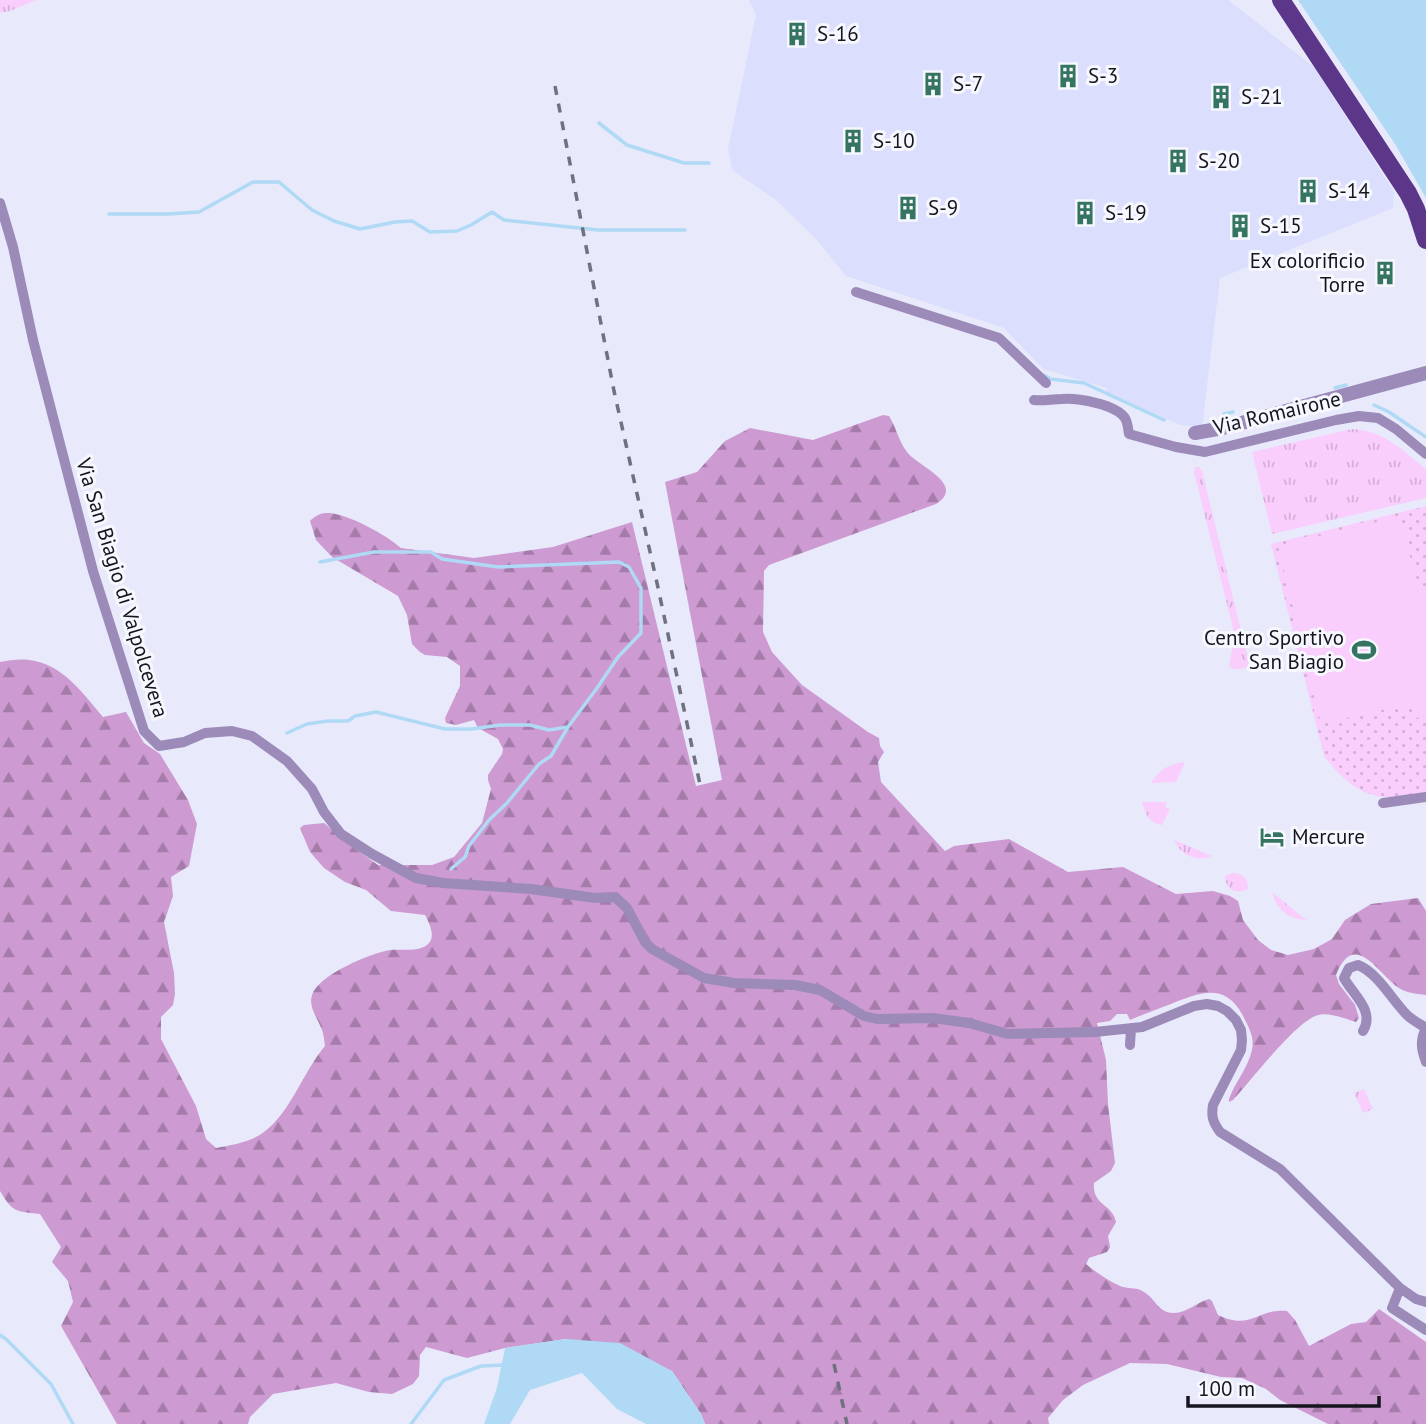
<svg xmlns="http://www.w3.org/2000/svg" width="1426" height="1424" viewBox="0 0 1426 1424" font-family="'PT Sans',sans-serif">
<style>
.built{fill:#dbdefc}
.grass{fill:url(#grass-tufts)}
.forest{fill:url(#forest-firs)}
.park{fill:url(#park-dots)}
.garden{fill:#f9cdfc}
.water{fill:#afd9f4}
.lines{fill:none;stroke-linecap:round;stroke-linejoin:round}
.stream{stroke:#afd9f4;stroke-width:3.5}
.minor{stroke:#9c8ab9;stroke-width:10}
.tertiary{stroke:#9c8ab9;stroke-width:14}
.primary{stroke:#5c3789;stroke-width:18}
.rail{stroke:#6f717e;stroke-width:3.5;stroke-dasharray:9 9;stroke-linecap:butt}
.labels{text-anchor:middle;stroke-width:6;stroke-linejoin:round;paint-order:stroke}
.poi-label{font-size:21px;fill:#14151f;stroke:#f7f8fe;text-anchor:start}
.street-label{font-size:21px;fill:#14151f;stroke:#f7f8fe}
</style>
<defs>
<pattern id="grass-tufts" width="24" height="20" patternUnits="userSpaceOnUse" patternTransform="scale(1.75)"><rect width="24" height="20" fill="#f9cdfc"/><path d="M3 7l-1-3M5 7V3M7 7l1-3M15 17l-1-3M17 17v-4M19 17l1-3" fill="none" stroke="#d5afd8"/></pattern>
<pattern id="forest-firs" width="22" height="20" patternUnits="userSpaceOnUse" patternTransform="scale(1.75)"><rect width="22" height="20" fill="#cd9ad1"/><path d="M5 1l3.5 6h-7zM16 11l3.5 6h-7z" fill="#a57ca9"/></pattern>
<pattern id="park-dots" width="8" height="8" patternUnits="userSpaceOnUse" patternTransform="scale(1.75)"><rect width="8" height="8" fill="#f9cdfc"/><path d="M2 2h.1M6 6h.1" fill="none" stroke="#d5afd8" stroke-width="1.8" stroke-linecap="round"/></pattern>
</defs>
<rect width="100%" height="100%" fill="#e8eafc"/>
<path class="built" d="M 749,0 L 1228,0 L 1314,67 L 1394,192 L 1393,208 L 1220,278 L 1202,427 L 1180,425 L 1106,392 L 1107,388 L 1043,369 L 1004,328 L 846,276 L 818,241 L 776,200 L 732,170 L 728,149 L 756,15 Z"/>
<path class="grass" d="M 0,0 L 36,0 L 10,11 L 0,13 Z
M 1352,429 C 1385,431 1402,450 1426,469 L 1426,498 L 1272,534 L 1252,452 Z
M 1195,467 L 1199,467 L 1202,471 L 1250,667 C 1243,668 1235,672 1229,666 L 1234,639 L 1233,628 L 1194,472 Z
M 1185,762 L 1176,782 L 1151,783 C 1159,770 1170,763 1185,762 Z
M 1142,802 L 1167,802 L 1165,807 L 1170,809 L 1162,825 C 1150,824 1144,813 1142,802 Z
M 1174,840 L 1212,856 C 1195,862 1182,856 1174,840 Z
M 1232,873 C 1243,873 1248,878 1248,889 C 1236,895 1226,890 1225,876 Z
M 1272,892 L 1306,920 C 1288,919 1276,909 1272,892 Z
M 1364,1089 L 1373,1109 L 1363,1113 L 1354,1093 Z"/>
<path class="forest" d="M 883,415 L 889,416 C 896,427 899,442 907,452 C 917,466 967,484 936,504 L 769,565 L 764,571 L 763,632 L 772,652 L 802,685 L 868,732 L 879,738 L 880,746 L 884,752 L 878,762 L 881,782 L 945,851 L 954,846 L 1009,839 L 1068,872 L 1123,867 L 1176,894 L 1213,891 L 1230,896 L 1238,901 L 1243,920 L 1258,940 L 1271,950 L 1288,955 L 1314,949 L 1332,939 L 1345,920 L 1371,904 L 1418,898 L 1426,911 L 1426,995 C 1418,994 1406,993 1399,988 C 1380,977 1355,927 1336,975 L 1339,984 L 1355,1005 L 1359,1018 L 1356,1022 C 1346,1019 1329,1012 1318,1015 C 1296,1021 1251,1081 1233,1100 L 1229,1102 L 1229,1099 C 1235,1082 1248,1068 1252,1050 C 1255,1037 1248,1026 1242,1014 C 1224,982 1199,993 1171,1004 C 1158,1009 1144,1014 1130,1020 L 1127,1014 L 1117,1014 L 1110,1021 L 1097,1023 L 1106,1060 L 1108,1104 L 1115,1163 L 1111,1171 L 1094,1183 C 1092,1206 1112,1203 1116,1222 L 1108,1236 L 1110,1247 L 1107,1252 L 1089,1258 L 1086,1264 C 1094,1271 1113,1284 1123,1287 C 1131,1289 1137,1287 1144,1292 C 1156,1299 1158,1313 1174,1313 C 1187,1313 1197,1302 1209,1299 L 1212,1301 L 1218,1315 C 1252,1331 1257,1308 1287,1311 L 1295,1320 L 1309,1346 L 1351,1324 L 1366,1322 L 1379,1309 L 1426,1342 L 1426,1424 L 1328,1424 L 1280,1400 L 1266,1389 L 1242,1378 L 1221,1377 L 1167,1364 L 1130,1363 L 1083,1385 L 1063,1400 L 1048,1418 L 1049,1424 L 705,1424 L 701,1414 L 672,1371 L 566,1339 L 505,1348 L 467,1358 L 426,1347 L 420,1355 L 419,1376 L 413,1384 L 392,1394 L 369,1392 L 336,1383 L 273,1394 L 250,1417 L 248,1424 L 117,1424 L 61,1326 L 73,1302 L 68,1281 L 52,1262 L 61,1247 L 40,1214 C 16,1211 13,1213 0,1191 L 0,662 C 51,650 74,682 103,717 L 126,712 L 144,743 L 160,754 L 188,800 L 197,824 L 189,866 L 171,877 L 173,896 L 164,922 L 174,973 L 175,994 L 173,1005 L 161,1017 L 161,1039 L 196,1106 L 206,1139 L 216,1148 C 232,1145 251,1142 264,1132 C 291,1112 303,1072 325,1046 C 324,1041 324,1035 322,1030 C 318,1019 308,1007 312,995 C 318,975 371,953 390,950 C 401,949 418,952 427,945 C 437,937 429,923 425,915 L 391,911 L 366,890 L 345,882 L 324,868 L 310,852 L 300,828 L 304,825 L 324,823 L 351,846 L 378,865 L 432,865 L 454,857 L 482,823 L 491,789 L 488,780 L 488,775 L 502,754 L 503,749 L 498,739 L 478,728 L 474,720 L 456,725 L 446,723 L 445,718 L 460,686 L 460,666 L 447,657 L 425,655 L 420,652 L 412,644 L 407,615 L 398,596 L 332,557 L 316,540 L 310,521 C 314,517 318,514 325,513 C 344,511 387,535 401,548 L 474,558 L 553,547 L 632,522 L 696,786 L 722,780 L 665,482 L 697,472 L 725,441 L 750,428 L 813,440 Z"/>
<path class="park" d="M 1426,506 L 1426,793 C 1413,795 1400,797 1387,797 C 1360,797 1339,776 1324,756 L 1271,544 Z"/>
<path class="garden" d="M 1401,516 L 1414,574 L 1426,596 L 1426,716 L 1416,718 L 1412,703 L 1321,724 L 1278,546 Z"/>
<path class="water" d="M 1298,0 L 1426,0 L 1426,198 L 1395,144 Z
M 566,1339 L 620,1343 L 672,1371 L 701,1414 L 705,1424 L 646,1424 L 617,1409 L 582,1373 L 530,1390 L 510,1424 L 484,1424 L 497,1388 L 505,1348 Z"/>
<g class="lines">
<path class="stream" d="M 599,123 L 627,145 L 684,163 L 709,163
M 109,214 L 168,214 L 199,212 L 253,182 L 279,182 L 312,210 L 334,221 L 360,229 L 395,222 L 412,221 L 430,232 L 457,231 L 471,225 L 492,212 L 504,220 L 598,230 L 685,230
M 1043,375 L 1051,379 L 1084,383 L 1164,420
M 1335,388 L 1346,385
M 1374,405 L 1389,412 L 1426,437
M 1224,414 L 1233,412
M 287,733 L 307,724 L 328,721 L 348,721 L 355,716 L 376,712 L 445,729 L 472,729 L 500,725 L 530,725 L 549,730 L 568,727 L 597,688 L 618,657 L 641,633 L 641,588 L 629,567 L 619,562 L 498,567 L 442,559 L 431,552 L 374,552 L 320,562
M 451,869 L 465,857 L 469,846 L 489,820 L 507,803 L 539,764 L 551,756 L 568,727
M 0,1335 L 7,1340 L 51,1384 L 73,1424
M 411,1424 L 444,1380 L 481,1366 L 504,1365"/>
<path class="minor" d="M 0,203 L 13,247 L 33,340 L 93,571 L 144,731 L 159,746 L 184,742 L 205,733 L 232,731 L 252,736 L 287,761 L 312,789 L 324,812 L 341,834 L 372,854 L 416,878 L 443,883 L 531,889 L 595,898 L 615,897 L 627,908 L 645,942 L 652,949 L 704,978 L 734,983 L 795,985 L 820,990 L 864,1016 L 877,1019 L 933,1018 L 969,1023 L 1008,1034 L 1095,1032 L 1142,1027 L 1194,1006 L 1207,1004 L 1218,1006 L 1227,1011 L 1236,1020 L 1241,1030 L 1242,1040 L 1241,1050 L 1213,1105 C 1211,1117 1213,1122 1220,1132 L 1280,1169 L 1400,1288 L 1416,1299 L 1426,1302
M 856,292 L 999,338 L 1046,383
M 1034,400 C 1044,401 1052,399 1062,399 C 1078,398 1115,404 1125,418 C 1128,423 1128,429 1129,434 L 1176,447 L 1205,452 L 1336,420 L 1359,416 L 1378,418 L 1396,429 L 1426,454
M 1383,803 L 1426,797
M 1426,1028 C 1420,1040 1421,1049 1426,1062
M 1363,1031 C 1375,1011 1354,996 1344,978 L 1349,968 L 1358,965 C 1378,973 1392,1000 1407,1015 C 1412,1020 1420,1024 1426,1028
M 1130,1045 L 1131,1028
M 1400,1288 L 1392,1308 L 1426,1330"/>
<path class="tertiary" d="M 1195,433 L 1223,428 L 1426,373"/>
<path class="primary" d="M 1281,0 L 1408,193 L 1416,209 L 1426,240"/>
<path class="rail" d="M 555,86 L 614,391 L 657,583 L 701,789
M 834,1364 L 847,1424"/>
</g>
<defs>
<g id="building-bare" transform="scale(1.89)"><path d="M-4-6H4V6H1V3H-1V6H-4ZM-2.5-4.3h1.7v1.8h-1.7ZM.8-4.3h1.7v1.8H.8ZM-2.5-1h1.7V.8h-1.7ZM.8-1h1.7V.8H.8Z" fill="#357461" stroke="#f7f8fe" stroke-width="2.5" paint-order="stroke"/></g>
<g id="stadium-bare" transform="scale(1.89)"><path d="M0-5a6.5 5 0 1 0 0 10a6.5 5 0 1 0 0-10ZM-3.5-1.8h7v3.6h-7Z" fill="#357461" stroke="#f7f8fe" stroke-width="2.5" paint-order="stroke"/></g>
<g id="hotel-bare" transform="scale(1.89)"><path d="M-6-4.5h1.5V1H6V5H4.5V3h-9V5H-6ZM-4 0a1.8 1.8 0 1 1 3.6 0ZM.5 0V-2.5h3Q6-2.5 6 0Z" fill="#357461" stroke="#f7f8fe" stroke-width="2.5" paint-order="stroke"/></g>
</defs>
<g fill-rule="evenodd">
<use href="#building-bare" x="797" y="34"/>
<use href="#building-bare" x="1068" y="76"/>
<use href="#building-bare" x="933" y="84"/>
<use href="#building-bare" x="1221" y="97"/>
<use href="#building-bare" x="853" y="141"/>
<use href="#building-bare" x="1178" y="161"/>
<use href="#building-bare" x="1308" y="191"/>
<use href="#building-bare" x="908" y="208"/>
<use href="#building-bare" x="1085" y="213"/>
<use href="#building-bare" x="1240" y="226"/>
<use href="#building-bare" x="1385" y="273"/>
<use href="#stadium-bare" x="1364" y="650"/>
<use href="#hotel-bare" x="1272" y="837"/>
</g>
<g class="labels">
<g class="poi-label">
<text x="817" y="41">S-16</text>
<text x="1088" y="83">S-3</text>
<text x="953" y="91">S-7</text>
<text x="1241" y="104">S-21</text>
<text x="873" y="148">S-10</text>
<text x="1198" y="168">S-20</text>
<text x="1328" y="198">S-14</text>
<text x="928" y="215">S-9</text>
<text x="1105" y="220">S-19</text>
<text x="1260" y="233">S-15</text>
<text x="1365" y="268" text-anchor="end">Ex colorificio<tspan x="1365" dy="24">Torre</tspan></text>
<text x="1344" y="645" text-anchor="end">Centro Sportivo<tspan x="1344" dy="24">San Biagio</tspan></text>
<text x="1292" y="844">Mercure</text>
</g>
<g class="street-label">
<text transform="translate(1277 413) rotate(-13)" y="7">Via Romairone</text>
<text transform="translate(122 588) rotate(73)" y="7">Via San Biagio di Valpolcevera</text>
</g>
</g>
<path d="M1188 1396v10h191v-10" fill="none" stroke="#14151f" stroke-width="3.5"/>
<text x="1198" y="1396" font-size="21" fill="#14151f" stroke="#f7f8fe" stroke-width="5" paint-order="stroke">100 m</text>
</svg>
